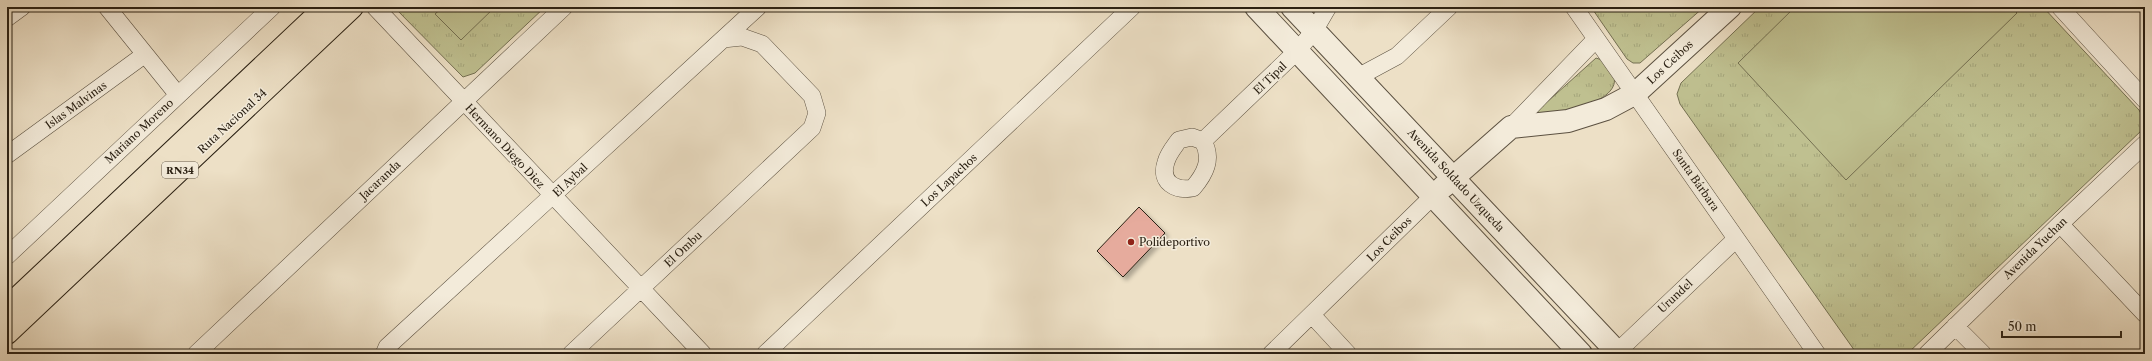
<svg xmlns="http://www.w3.org/2000/svg" width="2152" height="361" viewBox="0 0 2152 361" font-family="'Libre Caslon Text',serif">
<style>
.grass{fill:url(#grass-tufts);stroke:#747052}
.pitch{fill:#bfc090;stroke:#747052}
.building{fill:#e6ab9d;stroke:#2a2013;filter:url(#shadow)}
.lines{fill:none;stroke-linecap:round;stroke-linejoin:round}
.minor-casing{stroke:#5b5040;stroke-width:18}
.tertiary-casing{stroke:#5b5040;stroke-width:24}
.trunk-casing{stroke:#2a2013;stroke-width:24}
.minor{stroke:#f3ebda;stroke-width:17}
.tertiary{stroke:#f3ebda;stroke-width:22}
.trunk{stroke:#ede0c6;stroke-width:22}
.poi-dot{fill:#8f2418;stroke:#f3ebda;stroke-width:1.5}
.labels{text-anchor:middle;stroke-width:3;stroke-linejoin:round;paint-order:stroke}
.shield{fill:#f3ebda;stroke:#665d4f;stroke-width:1}
.shield-label{font-size:10px;font-weight:bold;fill:#2a2013}
.street-label{font-size:11px;fill:#2a2013;stroke:#f3ebda}
.poi-label{font-size:11px;fill:#2a2013;stroke:#f3ebda;text-anchor:start}
</style>
<defs>
<pattern id="grass-tufts" width="24" height="20" patternUnits="userSpaceOnUse"><rect width="24" height="20" fill="#bfc090"/><path d="M3 7l-1-3M5 7V3M7 7l1-3M15 17l-1-3M17 17v-4M19 17l1-3" fill="none" stroke="#a4a57b"/></pattern>
<filter id="shadow"><feDropShadow dx="3.5" dy="3.5" stdDeviation="2" flood-color="#0004"/></filter>
</defs>
<rect width="100%" height="100%" fill="#ede0c6"/>
<filter id="stains"><feTurbulence type="fractalNoise" baseFrequency=".005" numOctaves="4"/><feColorMatrix values="0 0 0 0 .2 0 0 0 0 .09 0 0 0 0 .02 0 0 0 .5 -.17"/></filter>
<radialGradient id="worn" r=".72"><stop offset=".6" stop-color="#630" stop-opacity="0"/><stop offset="1" stop-color="#630" stop-opacity=".3"/></radialGradient>
<path class="grass" d="M 394,7 L 545,7 L 475,73 L 463,77 Z
M 1591,7 L 1704,7 L 1640,63 L 1633,63 L 1627,59 Z
M 1760,7 L 2043,7 L 2139,110 L 2144,119 L 2142,130 L 1907,354 L 1857,354 L 1680,104 L 1677,94 L 1681,83 Z
M 1596,58 L 1602,60 L 1614,77 C 1621,105 1545,116 1527,120 Z"/>
<path class="pitch" d="M 443,7 L 495,7 L 461,40 L 435,14 Z
M 1795,7 L 2011,7 L 2017,13 L 1846,180 L 1738,63 Z"/>
<path class="building" d="M 1139,207 L 1165,233 L 1123,277 L 1097,251 Z"/>
<g class="lines">
<g class="minor-casing">
<path id="minor" d="M 107,7 L 178,95
M 375,7 L 703,354
M 1574,7 L 1817,354
M 2060,7 L 2145,100
M 7,18 L 22,7
M 1358,77 L 1397,56 L 1449,7
M 1511,127 L 1596,39
M 1192,137 L 1203,141 C 1213,159 1205,174 1193,188 C 1176,191 1159,183 1166,162 C 1168,154 1174,147 1179,140 Z
M 1203,141 L 1297,51 L 1314,31 L 1328,7
M 7,155 L 144,55
M 2060,224 L 2145,314
M 7,256 L 272,7
M 1312,315 L 1348,354
M 1955,326 L 1983,354
M 196,354 L 564,7
M 384,354 L 387,347 L 758,7
M 571,354 L 812,128 L 817,113 L 812,96 L 762,44 L 742,37 L 723,39
M 765,354 L 1132,7
M 1271,354 L 1433,196
M 1615,354 L 1736,239
M 1927,354 L 2060,224 L 2145,144"/>
</g>
<g class="tertiary-casing">
<path id="tertiary" d="M 1256,7 L 1581,354
M 1292,7 L 1619,354
M 1443,187 L 1511,127 L 1568,121 L 1606,109 L 1636,93 L 1730,7"/>
</g>
<g class="trunk-casing">
<path id="trunk" d="M 7,308 L 326,7
M 7,333 L 352,7"/>
</g>
<use href="#minor" class="minor"/>
<use href="#tertiary" class="tertiary"/>
<use href="#trunk" class="trunk"/>
</g>
<circle class="poi-dot" cx="1131" cy="242" r="4"/>
<g class="labels">
<rect class="shield" x="162" y="162" width="36" height="16" rx="3"/>
<g class="shield-label">
<text x="180" y="174">RN34</text>
</g>
<g class="street-label">
<text transform="translate(1670 62) rotate(-43)" y="4">Los Ceibos</text>
<text transform="translate(1270 78) rotate(-44)" y="4">El Tipal</text>
<text transform="translate(76 105) rotate(-36)" y="4">Islas Malvinas</text>
<text transform="translate(232 121) rotate(-43)" y="4">Ruta Nacional 34</text>
<text transform="translate(139 131) rotate(-43)" y="4">Mariano Moreno</text>
<text transform="translate(505 146) rotate(47)" y="4">Hermano Diego Diez</text>
<text transform="translate(380 180) rotate(-43)" y="4">Jacaranda</text>
<text transform="translate(570 180) rotate(-43)" y="4">El Aybal</text>
<text transform="translate(949 180) rotate(-43)" y="4">Los Lapachos</text>
<text transform="translate(1456 180) rotate(47)" y="4">Avenida Soldado Uzqueda</text>
<text transform="translate(1696 180) rotate(55)" y="4">Santa Bárbara</text>
<text transform="translate(1389 239) rotate(-45)" y="4">Los Ceibos</text>
<text transform="translate(2035 248) rotate(-44)" y="4">Avenida Yuchan</text>
<text transform="translate(683 249) rotate(-43)" y="4">El Ombu</text>
<text transform="translate(1675 296) rotate(-43)" y="4">Urundel</text>
</g>
<g class="poi-label">
<text x="1139" y="246">Polideportivo</text>
</g>
</g>
<rect width="2152" height="361" fill="none" stroke="#ede0c6" stroke-width="24"/>
<rect x="8" y="8" width="2136" height="345" fill="none" stroke="#2a2013" stroke-width="2"/>
<rect x="12" y="12" width="2128" height="337" fill="none" stroke="#2a2013"/>
<path d="M2002 331v6h119v-6" fill="none" stroke="#2a2013" stroke-width="2"/>
<text x="2008" y="331" font-size="12" fill="#2a2013" stroke="#f3ebda" stroke-width="3" paint-order="stroke">50 m</text>
<rect width="100%" height="100%" filter="url(#stains)"/>
<rect width="100%" height="100%" fill="url(#worn)"/>
</svg>
